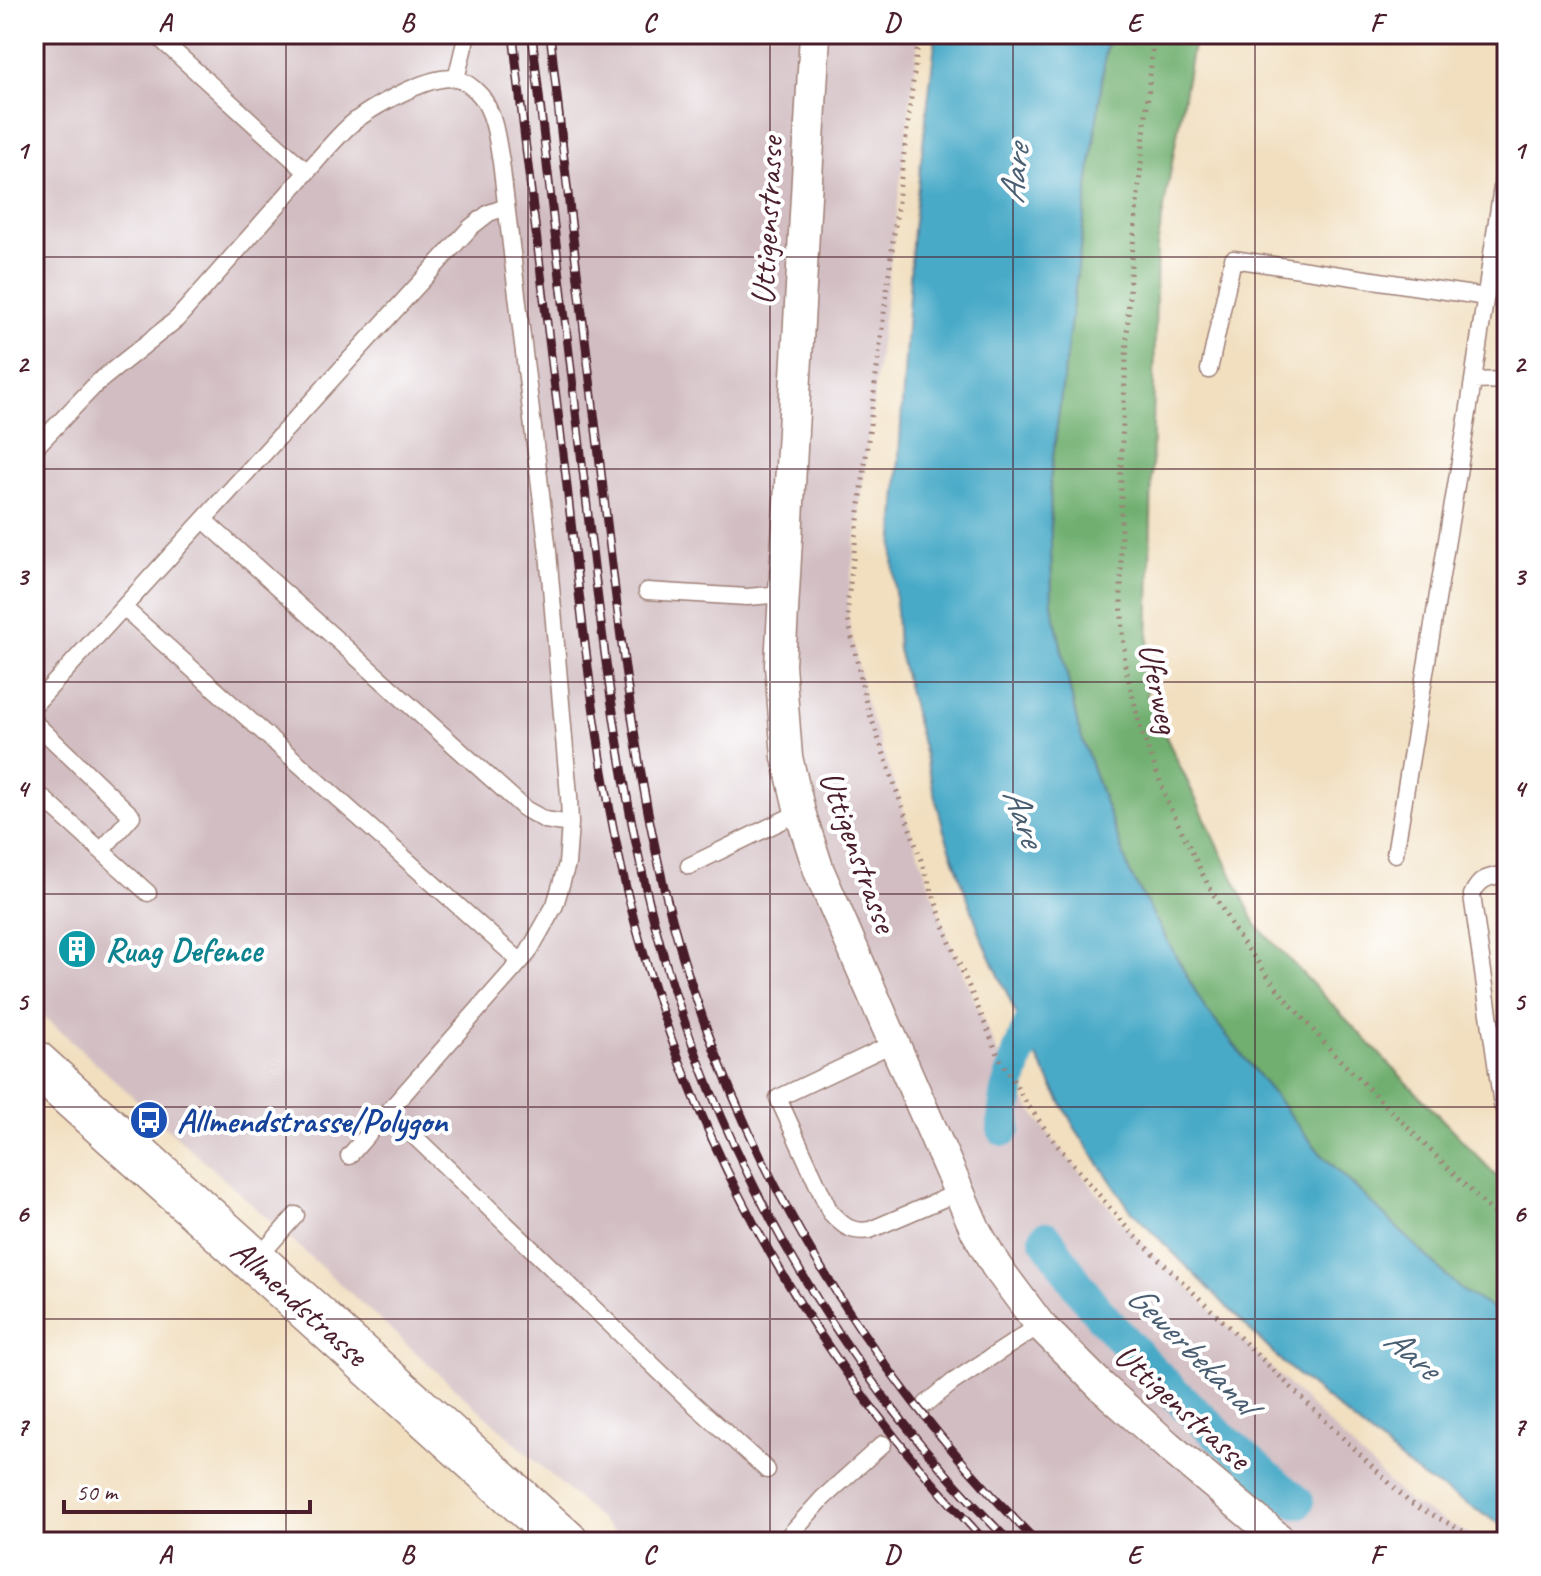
<svg xmlns="http://www.w3.org/2000/svg" width="1541" height="1576" viewBox="0 0 1541 1576" font-family="Caveat,sans-serif">
<style>
.industrial{fill:#d2bec2}
.forest{fill:#6faf70;stroke:#5c674e;stroke-width:2}
.water{fill:#49aac8;stroke:#4a647a;stroke-width:2}
.lines{fill:none;stroke-linecap:round;stroke-linejoin:round}
.canal{stroke:#49aac8;stroke-width:34}
.service-casing{stroke:#9e7f76;stroke-width:19}
.minor-casing{stroke:#9e7f76;stroke-width:33}
.secondary-casing{stroke:#9e7f76;stroke-width:47}
.path{stroke:#9e7f76;stroke-width:5;stroke-dasharray:2 6;stroke-linecap:butt}
.service{stroke:#fff;stroke-width:16}
.minor{stroke:#fff;stroke-width:30}
.secondary{stroke:#fff;stroke-width:44}
.rail-casing{stroke:#4a1f2b;stroke-width:9}
.rail{stroke:#fff;stroke-width:6;stroke-dasharray:18;stroke-linecap:butt}
.grid{fill:none;stroke:#4a1f2b;stroke-width:2;stroke-opacity:0.55}
.labels{text-anchor:middle;stroke-width:8;stroke-linejoin:round;paint-order:stroke}
.street-label{font-size:34px;fill:#4a1f2b;stroke:#fff}
.culture-label{font-size:34px;font-weight:bold;fill:#0d838f;stroke:#fff;text-anchor:start}
.transit-label{font-size:34px;font-weight:bold;fill:#164399;stroke:#fff;text-anchor:start}
.water-label{font-size:36px;font-style:italic;fill:#4a5e72;stroke:#fff}
.neatline{fill:none;stroke:#4a1f2b;stroke-width:3}
.grid-label{font-size:26px;text-anchor:middle;font-weight:bold;fill:#4a1f2b}
</style>
<rect width="100%" height="100%" fill="#fff"/>
<filter id="ink" filterUnits="userSpaceOnUse"><feTurbulence type="fractalNoise" baseFrequency=".0125" numOctaves="2"/><feDisplacementMap in="SourceGraphic" scale="16" xChannelSelector="R" yChannelSelector="G"/><feConvolveMatrix kernelMatrix="1 2 1 2 8 2 1 2 1" color-interpolation-filters="sRGB"/></filter>
<filter id="wash" filterUnits="userSpaceOnUse"><feTurbulence type="fractalNoise" baseFrequency=".006" numOctaves="4" result="noise"/><feDisplacementMap in="SourceGraphic" scale="32" xChannelSelector="R" yChannelSelector="G"/><feGaussianBlur stdDeviation="1.8" result="paint"/><feColorMatrix in="noise" values="0 0 0 0 0 0 0 0 0 0 0 0 0 0 0 0 0 1.4 0 .05"/><feComposite in="paint" operator="in"/></filter>
<g filter="url(#wash)">
<rect width="100%" height="100%" fill="#f1dfc0"/>
<path class="industrial" d="M 34,34 L 919,34 L 848,600 L 848,619 L 866,703 L 949,940 L 1000,1059 L 1027,1104 L 1057,1145 L 1126,1227 L 1410,1503 L 1484,1542 L 625,1542 L 34,1007 Z"/>
<path class="forest" d="M 1108,34 L 1195,34 L 1157,247 L 1147,697 L 1256,925 L 1507,1187 L 1507,1317 L 1461,1290 L 1321,1154 L 1204,1007 L 1130,873 L 1078,727 L 1052,604 L 1050,480 Z"/>
<path class="water" d="M 936,34 L 1108,34 L 1050,480 L 1052,604 L 1078,727 L 1130,873 L 1204,1007 L 1321,1154 L 1461,1290 L 1507,1317 L 1507,1528 L 1420,1476 L 1282,1362 L 1130,1209 L 1075,1128 L 1030,1044 L 981,936 L 944,831 L 898,649 L 893,554 L 913,229 Z"/>
<g class="lines">
<path class="canal" d="M 1004,1129 C 1004,1081 1025,1036 1045,992
M 1046,1238 C 1063,1262 1079,1290 1099,1313 C 1159,1383 1226,1444 1297,1502"/>
</g>
</g>
<g filter="url(#ink)">
<g class="lines">
<g class="service-casing">
<path id="service" d="M 155,34 L 307,172 C 321,156 334,140 349,126 C 368,109 431,73 456,79 C 466,81 475,89 481,96 C 495,115 497,140 501,162 L 548,552 L 569,796 L 570,824 L 567,864 L 555,905 L 528,953 L 349,1156
M 456,79 L 467,34
M 1209,370 L 1233,259 L 1486,297
M 1473,381 L 1507,380
M 34,449 L 97,383 L 177,319 L 307,172
M 204,520 L 525,809 L 545,820 L 570,824
M 647,591 L 747,597 L 784,594
M 124,608 L 520,961
M 34,705 L 471,227 L 489,213 L 506,207
M 34,722 L 132,816 L 102,850
M 34,790 L 148,893
M 1395,854 L 1469,407 L 1507,154
M 689,866 L 800,812
M 1507,874 C 1489,877 1480,877 1472,895 L 1502,1105 L 1507,1112
M 894,1043 L 778,1098 L 830,1212 C 843,1226 851,1233 870,1230 L 959,1192
M 388,1111 L 685,1396 L 767,1470
M 256,1260 L 296,1215
M 926,1404 L 953,1382 L 1040,1325
M 783,1542 L 823,1498 L 883,1444"/>
</g>
<g class="minor-casing">
<path id="minor" d="M 815,34 L 780,665 L 787,757 L 800,812 L 819,871 L 976,1231 L 996,1266 L 1040,1325 L 1102,1387 L 1168,1446 L 1283,1542"/>
</g>
<g class="secondary-casing">
<path id="secondary" d="M 34,1062 L 566,1542"/>
</g>
<path class="path" d="M 919,34 L 848,600 L 848,619 L 866,703 L 949,940 L 1000,1059 L 1027,1104 L 1057,1145 L 1126,1227 L 1410,1503 L 1484,1542
M 1154,34 L 1130,275 L 1121,462 L 1121,601 L 1125,665 L 1141,730 L 1168,803 L 1205,879 L 1236,933 L 1279,991 L 1334,1054 L 1507,1227"/>
<use href="#service" class="service"/>
<use href="#minor" class="minor"/>
<use href="#secondary" class="secondary"/>
<g class="rail-casing">
<path id="rail" d="M 513,34 C 529,182 548,330 566,478 C 582,617 595,759 628,896 C 689,1142 811,1358 986,1542
M 532,34 C 548,180 566,325 583,471 C 599,610 614,752 646,889 C 703,1132 832,1366 1010,1542
M 550,34 C 566,183 584,331 602,480 C 618,615 632,750 663,883 C 722,1133 855,1361 1037,1542"/>
</g>
<use href="#rail" class="rail"/>
</g>
</g>
<path class="grid" d="M 286,34 L 286,1542M 528,34 L 528,1542M 770,34 L 770,1542M 1013,34 L 1013,1542M 1255,34 L 1255,1542M 34,257 L 1507,257M 34,469 L 1507,469M 34,682 L 1507,682M 34,894 L 1507,894M 34,1107 L 1507,1107M 34,1319 L 1507,1319"/>
<defs>
<g id="building-disc" transform="scale(2)"><circle r="9.5" fill="#0f9aa8" stroke="#fff"/><path d="M-4-6H4V6H1V3H-1V6H-4ZM-2.5-4.3h1.7v1.8h-1.7ZM.8-4.3h1.7v1.8H.8ZM-2.5-1h1.7V.8h-1.7ZM.8-1h1.7V.8H.8Z" fill="#fff"/></g>
<g id="bus-disc" transform="scale(2)"><circle r="9.5" fill="#1a4fb4" stroke="#fff"/><path d="M-5-6H5V4H4V6H2V4H-2V6H-4V4H-5ZM-3.5-4V0h7V-4ZM-3.5 1.2v1.5H-2V1.2ZM2 1.2v1.5H3.5V1.2Z" fill="#fff"/></g>
</defs>
<g fill-rule="evenodd">
<use href="#building-disc" x="77" y="949"/>
<use href="#bus-disc" x="149" y="1120"/>
</g>
<g class="labels">
<g class="street-label">
<text transform="translate(766 221) rotate(-87)" y="12">Uttigenstrasse</text>
<text transform="translate(1160 688) rotate(78)" y="12">Uferweg</text>
<text transform="translate(859 851) rotate(70)" y="12">Uttigenstrasse</text>
<text transform="translate(300 1302) rotate(42)" y="12">Allmendstrasse</text>
<text transform="translate(1183 1406) rotate(42)" y="12">Uttigenstrasse</text>
</g>
<g class="culture-label">
<text x="105" y="961">Ruag Defence</text>
</g>
<g class="transit-label">
<text x="177" y="1132">Allmendstrasse/Polygon</text>
</g>
<g class="water-label">
<text transform="translate(1013 174) rotate(-84)" y="13">Aare</text>
<text transform="translate(1025 816) rotate(70)" y="13">Aare</text>
<text transform="translate(1193 1348) rotate(45)" y="13">Gewerbekanal</text>
<text transform="translate(1413 1352) rotate(40)" y="13">Aare</text>
</g>
</g>
<rect width="1541" height="1576" fill="none" stroke="#fff" stroke-width="88"/>
<path d="M64 1500v12h246v-12" fill="none" stroke="#4a1f2b" stroke-width="4"/>
<text x="76" y="1500" font-size="24" fill="#4a1f2b" stroke="#ffffff" stroke-width="6" paint-order="stroke">50 m</text>
<rect x="44" y="44" width="1453" height="1488" class="neatline"/>
<g class="grid-label">
<text x="165" y="31">A</text>
<text x="407" y="31">B</text>
<text x="649" y="31">C</text>
<text x="892" y="31">D</text>
<text x="1134" y="31">E</text>
<text x="1376" y="31">F</text>
<text x="22" y="159">1</text>
<text x="1519" y="159">1</text>
<text x="22" y="372">2</text>
<text x="1519" y="372">2</text>
<text x="22" y="585">3</text>
<text x="1519" y="585">3</text>
<text x="22" y="797">4</text>
<text x="1519" y="797">4</text>
<text x="22" y="1010">5</text>
<text x="1519" y="1010">5</text>
<text x="22" y="1222">6</text>
<text x="1519" y="1222">6</text>
<text x="22" y="1435">7</text>
<text x="1519" y="1435">7</text>
<text x="165" y="1563">A</text>
<text x="407" y="1563">B</text>
<text x="649" y="1563">C</text>
<text x="892" y="1563">D</text>
<text x="1134" y="1563">E</text>
<text x="1376" y="1563">F</text>
</g>
</svg>
